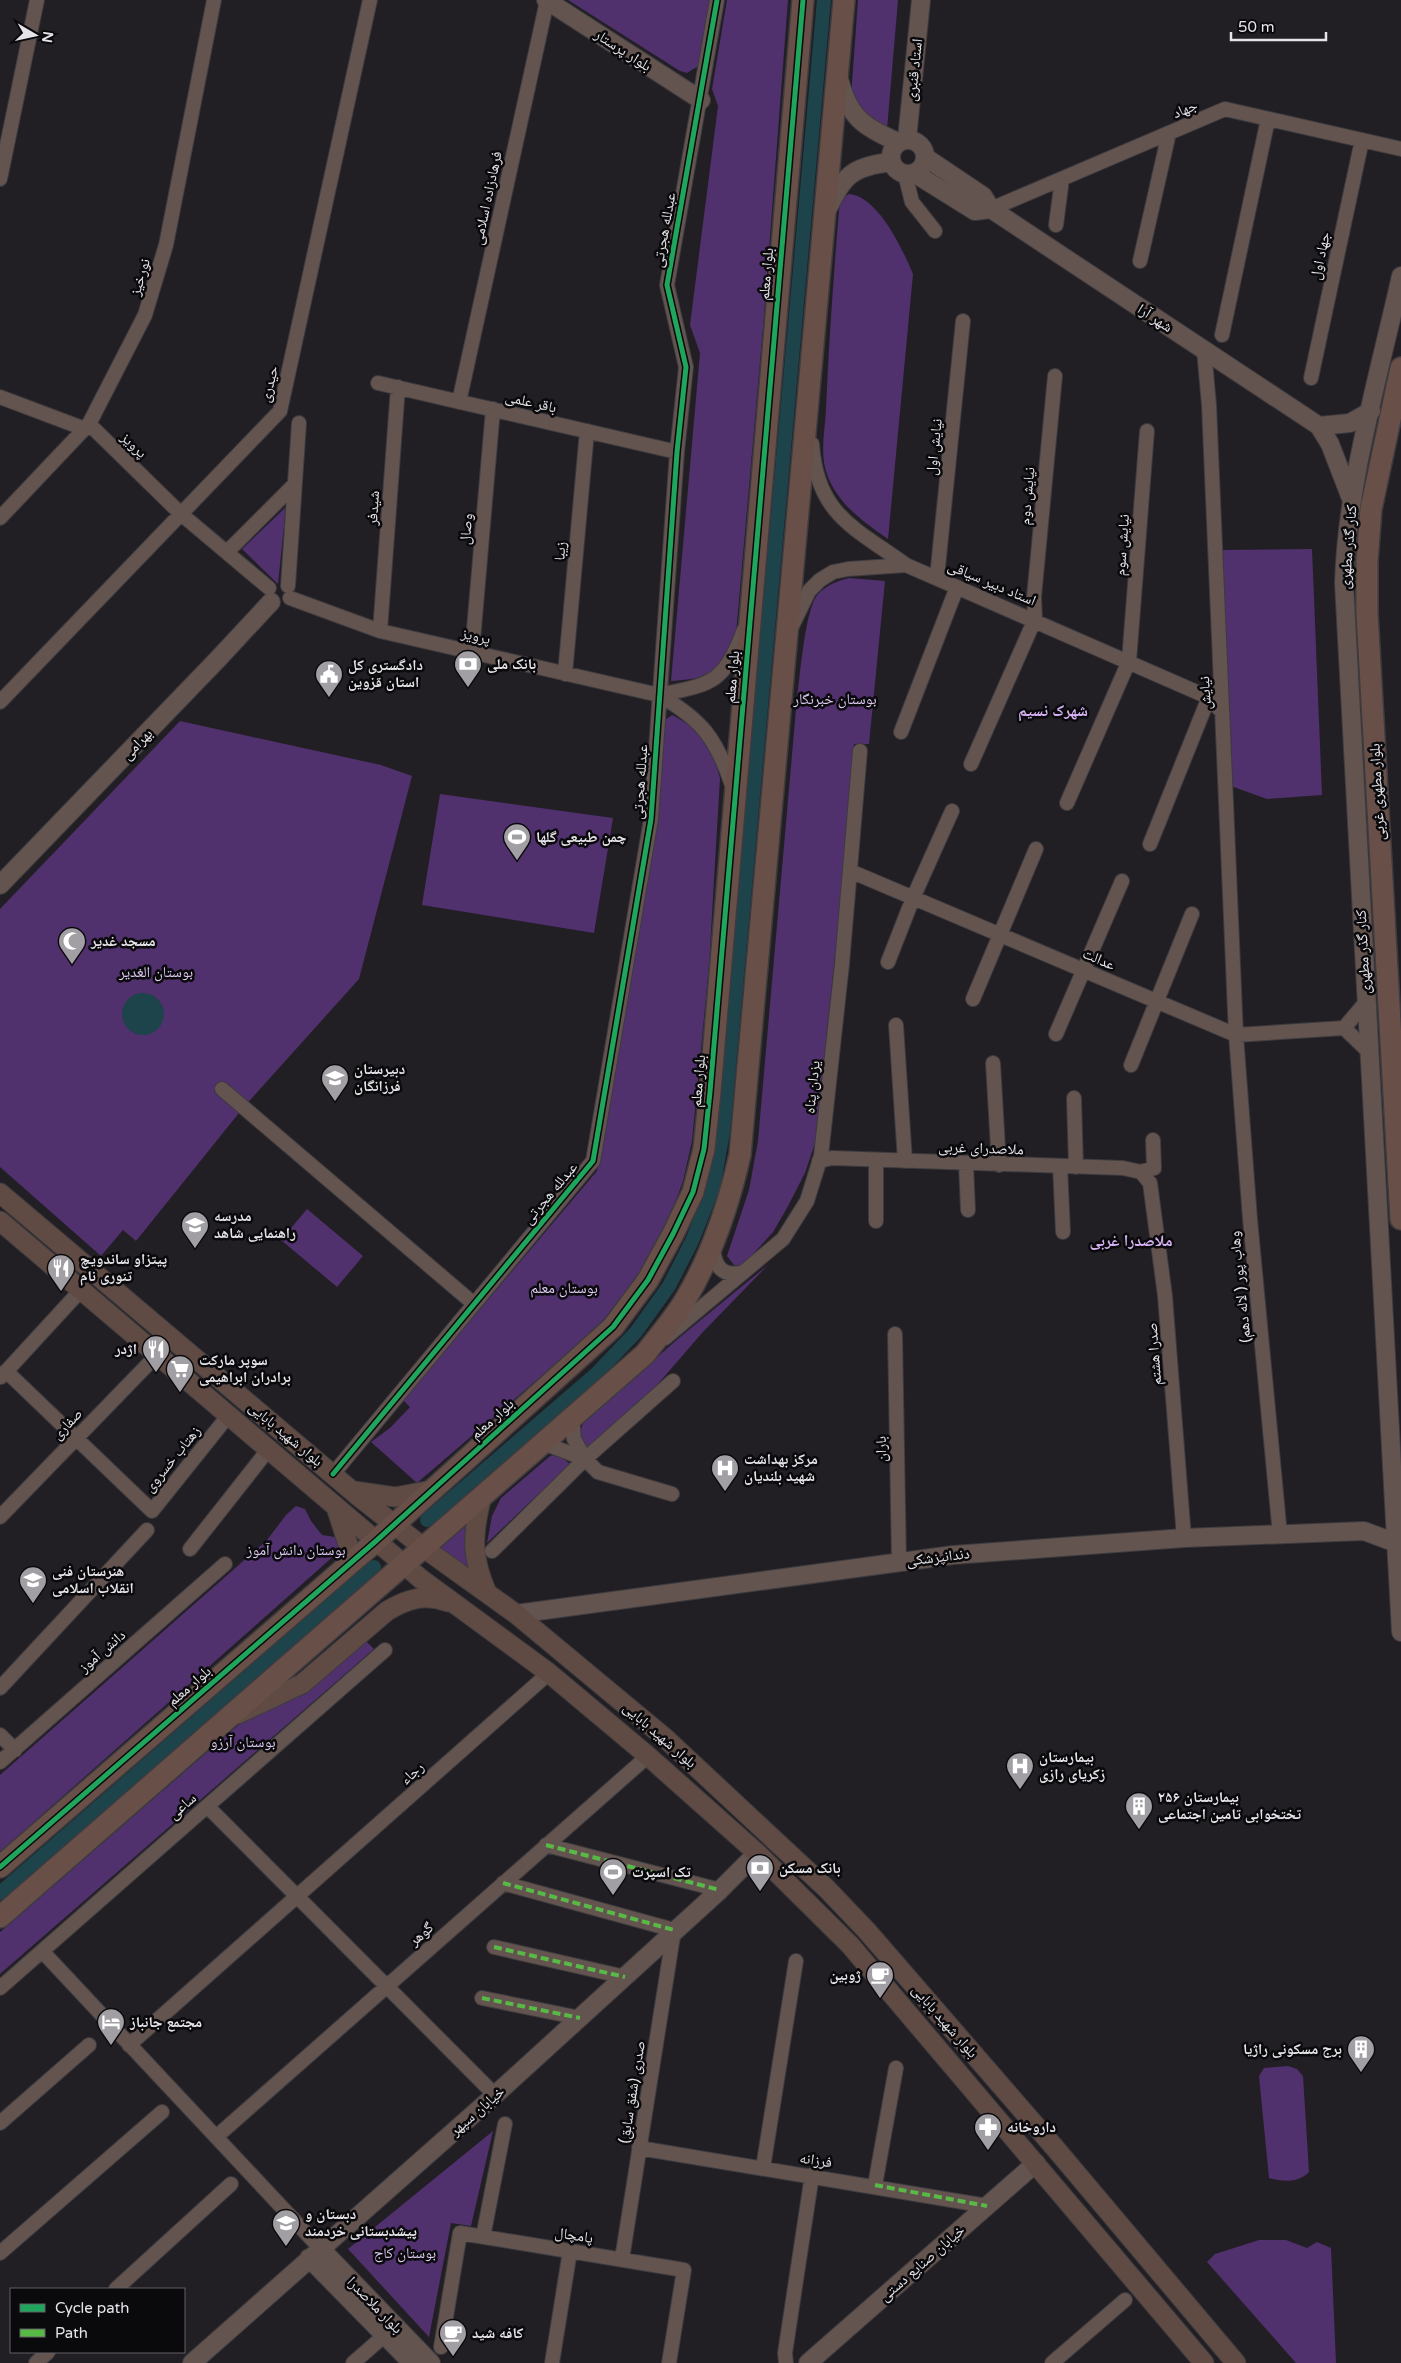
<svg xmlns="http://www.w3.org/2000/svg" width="1401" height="2363" viewBox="0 0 1401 2363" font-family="'Varela Round','Noto Naskh Arabic',sans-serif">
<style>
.green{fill:#51306e}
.water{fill:#1d434b}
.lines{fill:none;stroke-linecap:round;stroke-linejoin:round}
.canal{stroke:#1d434b;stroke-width:14}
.minor-casing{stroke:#3d3b3f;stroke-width:16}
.tertiary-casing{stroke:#3d3b3f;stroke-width:20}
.secondary-casing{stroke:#3d3b3f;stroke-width:21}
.primary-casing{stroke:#3d3b3f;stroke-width:24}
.minor{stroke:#63544f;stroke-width:14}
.tertiary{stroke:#63544f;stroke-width:18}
.secondary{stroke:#5f4b43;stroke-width:19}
.primary{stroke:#685048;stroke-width:21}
.quiet{stroke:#58b947;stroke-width:4;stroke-dasharray:8 4;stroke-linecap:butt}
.cycleway-casing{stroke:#0a090c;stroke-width:8}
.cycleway{stroke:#20a55d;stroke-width:5}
.labels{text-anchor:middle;stroke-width:5;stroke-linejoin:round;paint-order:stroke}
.street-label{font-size:15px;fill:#e6e4e9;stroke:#0a090c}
.poi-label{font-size:15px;font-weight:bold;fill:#e6e4e9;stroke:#0a090c;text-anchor:start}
.park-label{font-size:15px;fill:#dfccf5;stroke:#0a090c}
.neighbourhood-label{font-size:16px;font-weight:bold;fill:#d7b2f5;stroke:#0a090c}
</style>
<rect width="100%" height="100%" fill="#211f24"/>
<path class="green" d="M 568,0 L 710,0 L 700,65 L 687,73 L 680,71 Z
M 727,0 L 788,0 L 763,328 L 736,634 C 717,673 715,678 671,681 L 700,353 L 690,325 L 718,106 L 712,89 Z
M 858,0 L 898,0 L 887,129 L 878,134 L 851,97 Z
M 849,194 C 878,196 903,250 913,274 L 888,539 C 865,523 839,505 828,477 C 819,456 825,431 826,409 C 829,339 834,269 840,199 Z
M 286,507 L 278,584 L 242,549 Z
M 1312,549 L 1322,795 L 1267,799 L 1231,786 L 1221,550 Z
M 849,578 L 885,581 L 869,744 L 854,744 L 840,909 L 815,1143 L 805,1173 L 787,1208 L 773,1232 L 745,1263 L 741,1266 L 734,1265 L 727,1256 L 749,1190 L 758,1141 L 797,698 C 800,677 805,608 818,594 C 827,585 837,581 849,578 Z
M 672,715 C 703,731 711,745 720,778 L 709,966 L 692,1141 L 683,1181 L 670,1217 L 641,1272 L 597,1328 L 417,1483 L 371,1442 L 390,1428 L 410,1407 L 403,1400 L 597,1171 L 654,831 L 665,720 Z
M 180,721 L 381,765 L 412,776 L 359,979 L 243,1108 L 136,1241 L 123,1230 L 101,1256 L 0,1167 L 0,909 Z
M 440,794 L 613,818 L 594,933 L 422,905 Z
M 307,1209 L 363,1256 L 337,1287 L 281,1240 Z
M 768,1265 L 702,1333 L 651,1392 L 622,1420 L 586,1448 L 580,1432 L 583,1423 L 680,1337 Z
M 557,1454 L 570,1464 L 487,1543 L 492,1516 L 501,1498 L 550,1456 Z
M 296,1506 L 305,1509 L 311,1521 L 322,1535 L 335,1537 L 345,1546 L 0,1852 L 0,1775 L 267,1540 L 286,1515 Z
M 469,1519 L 465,1550 L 469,1569 L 439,1548 Z
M 364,1639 L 374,1649 L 0,1974 L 0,1932 L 251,1714 Z
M 1288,2066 L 1297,2069 L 1303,2076 L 1309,2172 C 1299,2183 1282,2182 1269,2178 L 1259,2076 L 1264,2068 Z
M 493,2131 L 471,2226 L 451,2223 L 429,2337 L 348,2249 Z
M 1259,2240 L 1286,2240 L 1307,2248 L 1317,2242 L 1331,2248 L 1336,2363 L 1296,2363 L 1207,2262 L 1215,2254 Z"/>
<path class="water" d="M122 1014a21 21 0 1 1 42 0a21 21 0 1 1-42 0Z"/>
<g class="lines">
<path class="canal" d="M 427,1520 L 596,1374 L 636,1332 L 669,1286 L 692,1241 L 713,1188 L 723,1132 L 824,0
M 0,1893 L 374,1567"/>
<g class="minor-casing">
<path id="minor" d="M 905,174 L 912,202 L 935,231
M 0,179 L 37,0
M 991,209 L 1225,109 L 1401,149
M 1056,225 L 1062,179
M 1140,261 L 1169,133
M 1222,335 L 1268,119
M 1204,350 L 1209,405 L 1236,1035 L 1250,1219 L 1280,1535
M 1311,378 L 1362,140
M 378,383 L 677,452
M 0,397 L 85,429
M 459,402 L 547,1
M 89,424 L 181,514 L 269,588
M 812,444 C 817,515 855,528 906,565
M 0,518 L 89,424 L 145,315 L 166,245 L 214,0
M 227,552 L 294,485
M 937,577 L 963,321
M 288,586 L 299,423
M 290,598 L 380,631 L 659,695 C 702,720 716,738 732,785
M 792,626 L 809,591 L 820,580 L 833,572 L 848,569 L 906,565 L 1208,697 L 1222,712
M 380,631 L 398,387
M 472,652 L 493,409
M 565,674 L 587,431
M 659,695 C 712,684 723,684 744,630
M 0,702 L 280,411 L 370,0
M 901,732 L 957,587
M 971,764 L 1035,619 L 1034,597 L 1055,376
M 1067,803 L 1129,661 L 1147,431
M 1150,844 L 1211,692
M 850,871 L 1236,1035 L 1344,1028
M 888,962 L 913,898 L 952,811
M 973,999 L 1036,849
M 896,1025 L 905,1161
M 1344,1028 L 1366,1002
M 1344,1028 L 1369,1052
M 1056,1034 L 1122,881
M 993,1063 L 999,1165
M 1131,1065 L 1192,914
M 222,1089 L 474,1304
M 1074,1098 L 1076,1167
M 876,1160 L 876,1221
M 819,1161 L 832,1158 L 1123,1168 L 1141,1172
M 966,1164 L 968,1210
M 1060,1166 L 1063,1232
M 1141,1172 L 1150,1183 L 1165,1296 L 1184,1538
M 1141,1172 L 1154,1168 L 1153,1140
M 713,1246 C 714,1266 722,1278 744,1272
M 895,1334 L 899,1562
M 665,1338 L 783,1239 L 807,1201 L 821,1156 L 842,964 L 860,751
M 6,1371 L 152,1511 L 228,1416
M 1,1377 L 81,1290
M 543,1443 L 585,1459 L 574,1439 L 572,1418
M 585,1459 L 598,1472 L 672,1494
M 333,1474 L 593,1161 L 651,819 L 677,452 L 686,367 L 667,285 L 717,0
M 0,1517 L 157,1355
M 190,1549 L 268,1450
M 492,1551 L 585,1459 L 673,1381
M 0,1688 L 147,1530
M 0,1735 L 15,1750
M 0,1762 L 225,1564
M 207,1806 L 495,2095
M 546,1845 L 720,1890
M 503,1883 L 674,1930 L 622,2259
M 494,1947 L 625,1977
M 42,1951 L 320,2248
M 0,1988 L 385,1650
M 482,1998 L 580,2018
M 129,2045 L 549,1673
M 0,2123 L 89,2045
M 216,2137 L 648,1756
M 639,2148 L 987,2206
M 763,2168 L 796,1961
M 875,2185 L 896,2068
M 483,2237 L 505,2124
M 0,2253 L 162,2112
M 116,2289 L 231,2184
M 441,2347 L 460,2233 L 684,2270 L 669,2363
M 36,2363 L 48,2352
M 353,2363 L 385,2335
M 552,2363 L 570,2251
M 786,2363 L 785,2353 L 812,2175
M 1052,2363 L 1125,2300"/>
</g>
<g class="tertiary-casing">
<path id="tertiary" d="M 546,0 L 701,100
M 839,79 C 849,117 863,127 898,142
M 907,139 L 921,0
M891 157a17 17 0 1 1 34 0a17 17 0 1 1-34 0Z
M 925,157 L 983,196 L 991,209 L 1319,426 L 1330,444 L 1352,501
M 914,173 L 975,211 L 991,209
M 826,212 C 844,176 850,167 891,162
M 1401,276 C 1379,375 1347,482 1344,583 L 1401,1632
M 1319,426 L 1350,423 L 1371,411
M 0,885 L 218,659 L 271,602
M 516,1614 L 953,1555 L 1184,1538 L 1364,1531 L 1396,1543 L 1401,1550
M 320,2248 L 431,2363
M 309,2258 L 412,2363
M 192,2363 L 495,2095 L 720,1890 L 757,1853
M 808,2363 L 1036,2163"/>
</g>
<g class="secondary-casing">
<path id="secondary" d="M 0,1193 L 358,1496 L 424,1548 L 516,1614 L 664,1737 L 827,1889 L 867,1931 L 1055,2148 L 1236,2363
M 0,1221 L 421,1579 L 549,1673 L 648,1756 L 757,1853 L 850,1945 L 1204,2363
M 354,1491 L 395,1497 L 432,1490
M 482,1496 C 472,1535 471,1556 487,1593
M 336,1507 L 353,1560
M 238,1714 L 302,1684 L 387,1611 C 407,1599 426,1593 448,1602"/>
</g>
<g class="primary-casing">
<path id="primary" d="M 1401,368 L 1371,509 L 1367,561 L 1367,613 L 1401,1219
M 0,1867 L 376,1541 L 613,1327 L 648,1280 L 673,1234 L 693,1192 L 704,1149 L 710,1092 L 803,0
M 0,1917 L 645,1354 C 658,1337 673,1320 684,1302 C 712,1256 728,1207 740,1155 L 844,0"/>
</g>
<use href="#minor" class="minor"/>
<use href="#tertiary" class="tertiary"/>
<use href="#secondary" class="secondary"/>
<use href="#primary" class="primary"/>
<path class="quiet" d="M 546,1845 L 720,1890
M 503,1883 L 674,1930
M 494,1947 L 625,1977
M 482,1998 L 580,2018
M 875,2185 L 987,2206"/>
<g class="cycleway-casing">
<path id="cycleway" d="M 333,1474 L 593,1161 L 651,819 L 677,452 L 686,367 L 667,285 L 717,0
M 0,1867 L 376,1541 L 613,1327 L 648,1280 L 673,1234 L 693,1192 L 704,1149 L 710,1092 L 803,0"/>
</g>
<use href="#cycleway" class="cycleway"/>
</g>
<defs>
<g id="bank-pin" transform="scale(1.4375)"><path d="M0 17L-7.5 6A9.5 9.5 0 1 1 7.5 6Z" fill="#a19fa4" stroke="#0a090c"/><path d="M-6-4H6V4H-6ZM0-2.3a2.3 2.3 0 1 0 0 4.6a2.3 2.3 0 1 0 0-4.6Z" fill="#fff"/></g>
<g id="civic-pin" transform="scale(1.4375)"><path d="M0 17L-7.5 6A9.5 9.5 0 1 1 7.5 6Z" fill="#a19fa4" stroke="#0a090c"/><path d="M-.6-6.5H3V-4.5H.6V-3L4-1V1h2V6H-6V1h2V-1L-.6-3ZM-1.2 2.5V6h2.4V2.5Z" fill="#fff"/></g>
<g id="stadium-pin" transform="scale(1.4375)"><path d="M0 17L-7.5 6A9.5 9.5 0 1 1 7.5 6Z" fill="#a19fa4" stroke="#0a090c"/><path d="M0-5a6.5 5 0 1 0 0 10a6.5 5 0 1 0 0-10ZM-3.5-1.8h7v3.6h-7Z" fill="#fff"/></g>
<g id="mosque-pin" transform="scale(1.4375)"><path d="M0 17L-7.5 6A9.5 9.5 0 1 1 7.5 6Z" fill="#a19fa4" stroke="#0a090c"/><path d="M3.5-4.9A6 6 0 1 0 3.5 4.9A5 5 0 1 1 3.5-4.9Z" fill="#fff"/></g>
<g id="school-pin" transform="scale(1.4375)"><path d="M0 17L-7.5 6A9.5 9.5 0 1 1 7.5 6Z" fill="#a19fa4" stroke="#0a090c"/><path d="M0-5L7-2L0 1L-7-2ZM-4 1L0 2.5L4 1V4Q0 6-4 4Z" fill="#fff"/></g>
<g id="restaurant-pin" transform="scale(1.4375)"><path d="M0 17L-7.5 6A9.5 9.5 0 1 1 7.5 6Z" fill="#a19fa4" stroke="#0a090c"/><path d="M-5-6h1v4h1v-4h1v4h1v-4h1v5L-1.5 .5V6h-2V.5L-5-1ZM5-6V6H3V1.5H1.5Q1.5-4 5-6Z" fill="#fff"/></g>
<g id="supermarket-pin" transform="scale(1.4375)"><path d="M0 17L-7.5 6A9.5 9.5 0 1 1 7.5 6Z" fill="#a19fa4" stroke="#0a090c"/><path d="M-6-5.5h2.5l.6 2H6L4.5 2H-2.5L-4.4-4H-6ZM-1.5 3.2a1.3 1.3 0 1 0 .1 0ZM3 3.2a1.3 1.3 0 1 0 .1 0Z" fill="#fff"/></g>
<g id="hospital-pin" transform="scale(1.4375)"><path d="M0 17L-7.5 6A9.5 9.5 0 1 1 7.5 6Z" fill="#a19fa4" stroke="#0a090c"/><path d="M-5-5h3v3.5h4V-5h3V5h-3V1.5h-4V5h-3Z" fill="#fff"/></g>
<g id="building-pin" transform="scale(1.4375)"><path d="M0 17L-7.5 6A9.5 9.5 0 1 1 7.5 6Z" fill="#a19fa4" stroke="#0a090c"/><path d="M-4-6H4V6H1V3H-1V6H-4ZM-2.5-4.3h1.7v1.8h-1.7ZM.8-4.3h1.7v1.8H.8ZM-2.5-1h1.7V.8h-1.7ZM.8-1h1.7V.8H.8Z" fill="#fff"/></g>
<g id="cafe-pin" transform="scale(1.4375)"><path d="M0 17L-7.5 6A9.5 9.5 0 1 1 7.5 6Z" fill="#a19fa4" stroke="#0a090c"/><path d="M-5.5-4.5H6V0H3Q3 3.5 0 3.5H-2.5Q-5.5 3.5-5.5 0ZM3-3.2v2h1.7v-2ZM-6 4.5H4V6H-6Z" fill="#fff"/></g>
<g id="hotel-pin" transform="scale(1.4375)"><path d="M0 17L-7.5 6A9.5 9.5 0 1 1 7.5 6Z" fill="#a19fa4" stroke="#0a090c"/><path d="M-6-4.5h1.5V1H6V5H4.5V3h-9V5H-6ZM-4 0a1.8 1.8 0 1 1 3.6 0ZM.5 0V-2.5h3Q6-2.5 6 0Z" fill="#fff"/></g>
<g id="pharmacy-pin" transform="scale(1.4375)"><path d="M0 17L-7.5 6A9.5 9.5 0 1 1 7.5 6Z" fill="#a19fa4" stroke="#0a090c"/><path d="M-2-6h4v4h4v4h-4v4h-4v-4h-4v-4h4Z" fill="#fff"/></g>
</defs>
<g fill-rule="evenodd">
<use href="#bank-pin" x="468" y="664"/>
<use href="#civic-pin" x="329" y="674"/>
<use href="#stadium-pin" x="517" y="837"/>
<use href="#mosque-pin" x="72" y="941"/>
<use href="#school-pin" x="335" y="1078"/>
<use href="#school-pin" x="195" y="1225"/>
<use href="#restaurant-pin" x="61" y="1268"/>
<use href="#restaurant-pin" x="156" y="1349"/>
<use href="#supermarket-pin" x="180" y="1369"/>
<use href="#hospital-pin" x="725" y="1468"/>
<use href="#school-pin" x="33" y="1580"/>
<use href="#hospital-pin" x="1020" y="1766"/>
<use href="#building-pin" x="1139" y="1806"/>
<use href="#bank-pin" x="760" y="1868"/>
<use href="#stadium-pin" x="613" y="1872"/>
<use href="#cafe-pin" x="880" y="1975"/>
<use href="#hotel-pin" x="111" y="2022"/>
<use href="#building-pin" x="1361" y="2049"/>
<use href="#pharmacy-pin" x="988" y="2127"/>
<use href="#school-pin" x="286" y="2223"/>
<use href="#cafe-pin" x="453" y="2333"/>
</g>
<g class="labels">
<g class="street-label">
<text transform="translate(623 50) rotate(33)" y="5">بلوار پرستار</text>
<text transform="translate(914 70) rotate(-84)" y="5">استاد قنبری</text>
<text transform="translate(1185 109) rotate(-23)" y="5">جهاد</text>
<text transform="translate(487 198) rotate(-78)" y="5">فرهادزاده اسلامی</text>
<text transform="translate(664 230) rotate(-80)" y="5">عبدلله هجرتی</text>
<text transform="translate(1320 256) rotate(-78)" y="5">جهاد اول</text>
<text transform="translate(766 274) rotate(-85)" y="5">بلوار معلم</text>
<text transform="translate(140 277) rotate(-73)" y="5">نورخیز</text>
<text transform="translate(1155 318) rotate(33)" y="5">شهر آرا</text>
<text transform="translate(269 384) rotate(-76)" y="5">حیدری</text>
<text transform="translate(531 402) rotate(13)" y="5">باقر علمی</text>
<text transform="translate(134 445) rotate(44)" y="5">پرویز</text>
<text transform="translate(934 447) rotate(-84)" y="5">نیایش اول</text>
<text transform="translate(1027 496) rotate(-85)" y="5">نیایش دوم</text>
<text transform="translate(373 508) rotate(-86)" y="5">شیدفر</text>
<text transform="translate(466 529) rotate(-85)" y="5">وصال</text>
<text transform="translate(1122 545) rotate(-86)" y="5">نیایش سوم</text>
<text transform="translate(1348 547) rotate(-85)" y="5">کنار گذر مطهری</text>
<text transform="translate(560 551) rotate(-85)" y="5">زیبا</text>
<text transform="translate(992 583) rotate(23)" y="5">استاد دبیر سیاقی</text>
<text transform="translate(476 636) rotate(13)" y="5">پرویز</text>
<text transform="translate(732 677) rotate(-85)" y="5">بلوار معلم</text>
<text transform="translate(1205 693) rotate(-93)" y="5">نيايش</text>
<text transform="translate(137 744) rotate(-46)" y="5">بهرامی</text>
<text transform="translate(640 782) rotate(-86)" y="5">عبدلله هجرتی</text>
<text transform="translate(1377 792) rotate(-93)" y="5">بلوار مطهری غربی</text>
<text transform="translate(1363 952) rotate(-93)" y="5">کنار گذر مطهری</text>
<text transform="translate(1099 959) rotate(23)" y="5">عدالت</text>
<text transform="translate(698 1081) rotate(-85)" y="5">بلوار معلم</text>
<text transform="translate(812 1087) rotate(-84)" y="5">یزدان پناه</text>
<text transform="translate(981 1148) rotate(2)" y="5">ملاصدرای غربی</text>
<text transform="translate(550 1193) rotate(-50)" y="5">عبدلله هجرتی</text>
<text transform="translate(1240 1287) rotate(-96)" y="5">وهاب پور ( لاله دهم)</text>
<text transform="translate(1154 1354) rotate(-94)" y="5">صدرا هشتم</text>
<text transform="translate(492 1419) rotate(-42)" y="5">بلوار معلم</text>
<text transform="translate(67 1424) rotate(-46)" y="5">صفاری</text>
<text transform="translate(286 1434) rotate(40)" y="5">بلوار شهید بابایی</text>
<text transform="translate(881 1449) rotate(-91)" y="5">باران</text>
<text transform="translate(172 1459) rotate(-51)" y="5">زهتاب خسروی</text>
<text transform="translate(938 1557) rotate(-7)" y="5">دندانپزشکی</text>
<text transform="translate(102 1651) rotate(-41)" y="5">دانش آموز</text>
<text transform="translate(189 1686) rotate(-41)" y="5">بلوار معلم</text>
<text transform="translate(660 1735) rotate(41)" y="5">بلوار شهید بابایی</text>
<text transform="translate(412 1773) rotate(-42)" y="5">رجاء</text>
<text transform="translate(182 1806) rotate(-41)" y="5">ساعی</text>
<text transform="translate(421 1934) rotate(-41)" y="5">گوهر</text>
<text transform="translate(945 2021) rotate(49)" y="5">بلوار شهید بابایی</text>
<text transform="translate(632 2092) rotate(-81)" y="5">صدری (شفق سابق)</text>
<text transform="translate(477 2111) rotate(-41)" y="5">خیابان سپهر</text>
<text transform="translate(816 2160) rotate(9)" y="5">فرزانه</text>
<text transform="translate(574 2235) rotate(9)" y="5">پامچال</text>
<text transform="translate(922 2263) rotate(-41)" y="5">خیابان صنایع دستی</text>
<text transform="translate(375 2305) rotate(46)" y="5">بلوار ملاصدرا</text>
</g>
<g class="poi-label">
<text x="487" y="669">بانک ملی</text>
<text x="348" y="670">دادگستری کل<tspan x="348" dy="17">استان قزوین</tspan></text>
<text x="536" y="842">چمن طبیعی گلها</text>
<text x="91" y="946">مسجد غدیر</text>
<text x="354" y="1074">دبیرستان<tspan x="354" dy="17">فرزانگان</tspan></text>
<text x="214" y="1221">مدرسه<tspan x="214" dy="17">راهنمایی شاهد</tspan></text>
<text x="80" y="1264">پیتزاو ساندویچ<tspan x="80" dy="17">تنوری نام</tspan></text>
<text x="137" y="1354" text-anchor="end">اژدر</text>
<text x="199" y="1365">سوپر مارکت<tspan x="199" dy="17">برادران ابراهیمی</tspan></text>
<text x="744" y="1464">مرکز بهداشت<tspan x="744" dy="17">شهید بلندیان</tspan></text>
<text x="52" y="1576">هنرستان فنی<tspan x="52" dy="17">انقلاب اسلامی</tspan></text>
<text x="1039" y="1762">بیمارستان<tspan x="1039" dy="17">زکریای رازی</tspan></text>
<text x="1158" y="1802">بیمارستان ۲۵۶<tspan x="1158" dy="17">تختخوابی تامین اجتماعی</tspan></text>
<text x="779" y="1873">بانک مسکن</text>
<text x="632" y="1877">تک اسپرت</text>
<text x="861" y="1980" text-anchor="end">ژوبین</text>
<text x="130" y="2027">مجتمع جانباز</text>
<text x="1342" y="2054" text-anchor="end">برج مسکونی راژیا</text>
<text x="1007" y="2132">داروخانه</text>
<text x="305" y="2219">دبستان و<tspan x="305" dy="17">پیشدبستانی خردمند</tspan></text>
<text x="472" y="2338">کافه شید</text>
</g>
<g class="park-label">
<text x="835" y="704">بوستان خبرنگار</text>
<text x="156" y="977">بوستان الغدیر</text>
<text x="564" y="1293">بوستان معلم</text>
<text x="296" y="1555">بوستان دانش آموز</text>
<text x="243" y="1747">بوستان آرزو</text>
<text x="405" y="2258">بوستان کاج</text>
</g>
<g class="neighbourhood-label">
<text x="1053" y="716">شهرک نسیم</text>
<text x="1131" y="1246">ملاصدرا غربی</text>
</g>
</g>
<rect x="10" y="2288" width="175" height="65" fill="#0a090c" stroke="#626164"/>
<rect x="20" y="2304" width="25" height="8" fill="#20a55d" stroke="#626164"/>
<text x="55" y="2313" font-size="15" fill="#e6e4e9">Cycle path</text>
<rect x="20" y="2329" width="25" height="8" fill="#58b947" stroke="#626164"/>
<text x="55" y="2338" font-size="15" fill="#e6e4e9">Path</text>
<g transform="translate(35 35) rotate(99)" stroke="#0a090c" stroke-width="4" paint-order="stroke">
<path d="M0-4L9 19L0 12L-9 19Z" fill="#e6e4e9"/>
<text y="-8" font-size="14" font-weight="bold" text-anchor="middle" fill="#e6e4e9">N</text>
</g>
<path d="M1231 32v8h95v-8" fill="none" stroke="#e6e4e9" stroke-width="2.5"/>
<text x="1238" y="32" font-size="15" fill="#e6e4e9" stroke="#0a090c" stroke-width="4" paint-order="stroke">50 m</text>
</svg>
